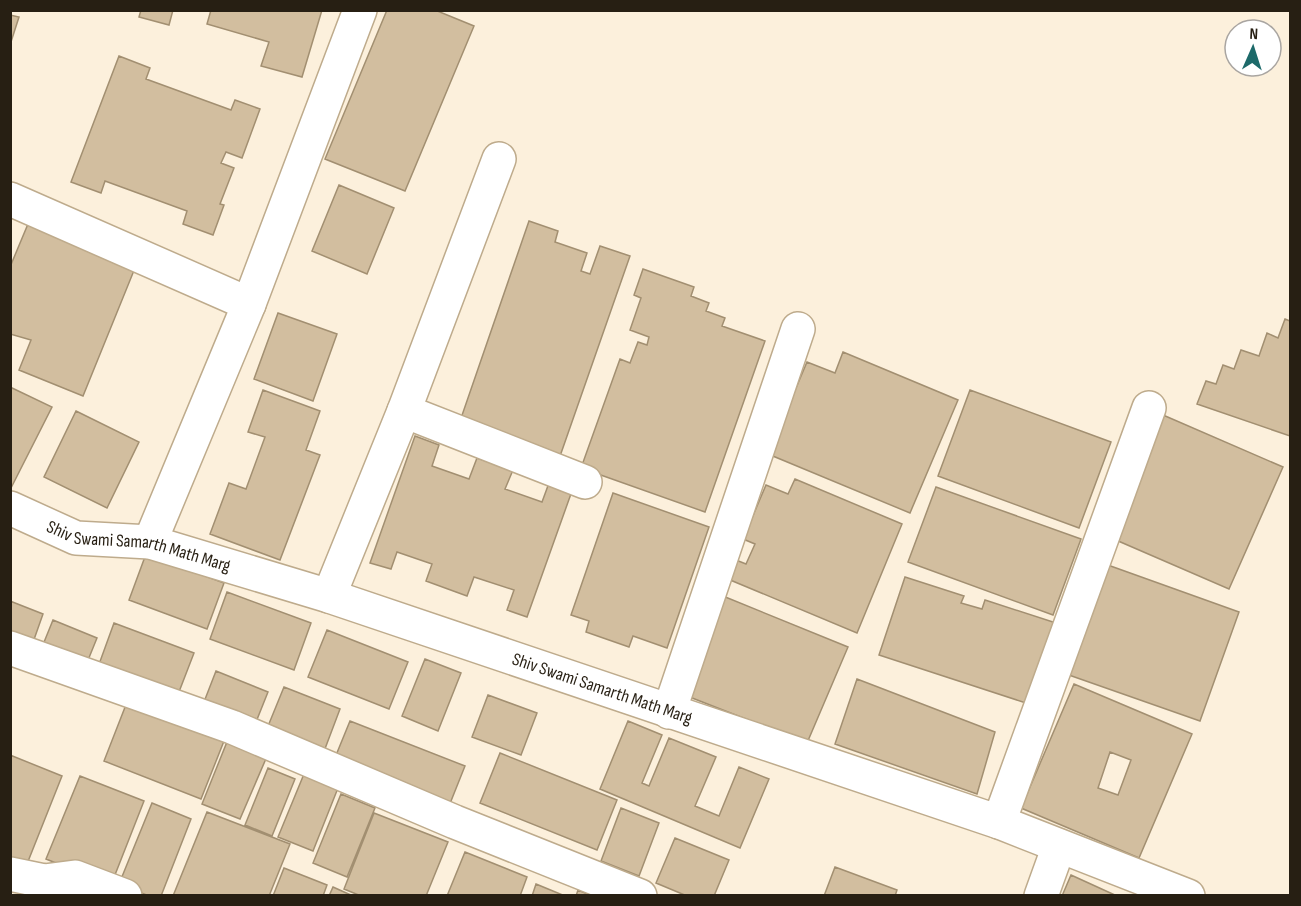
<svg xmlns="http://www.w3.org/2000/svg" width="1301" height="906" viewBox="0 0 1301 906" font-family="'Sofia Sans Condensed',sans-serif">
<style>
.building{fill:#d2be9f;stroke:#a28f71;stroke-width:1.5;fill-rule:evenodd}
.lines{fill:none;stroke-linecap:round;stroke-linejoin:round}
.minor-casing{stroke:#beab8c;stroke-width:36}
.minor{stroke:#fff;stroke-width:33}
.labels{text-anchor:middle;stroke-width:4.5;stroke-linejoin:round;paint-order:stroke}
.street-label{font-size:18px;fill:#271f13;stroke:#fff}
</style>
<rect width="100%" height="100%" fill="#fcf0dc"/>
<path class="building" d="M 141,10 L 173,10 L 169,25 L 139,17 Z
M 211,10 L 322,10 L 302,77 L 261,66 L 269,42 L 207,24 Z
M 387,10 L 435,10 L 474,26 L 405,191 L 325,159 Z
M 10,15 L 19,17 L 10,45 Z
M 119,56 L 150,68 L 146,79 L 231,110 L 235,100 L 260,109 L 242,158 L 226,152 L 221,163 L 234,168 L 220,204 L 224,205 L 213,235 L 183,224 L 187,211 L 105,181 L 101,193 L 71,182 Z
M 339,185 L 394,208 L 367,274 L 312,251 Z
M 529,221 L 558,231 L 555,242 L 587,253 L 581,271 L 590,274 L 600,246 L 630,256 L 559,459 L 459,424 Z
M 28,224 L 135,268 L 83,396 L 19,370 L 31,340 L 10,334 L 10,267 Z
M 643,269 L 694,287 L 691,296 L 709,303 L 706,311 L 725,318 L 722,326 L 765,341 L 705,512 L 581,468 L 620,359 L 630,363 L 638,342 L 647,345 L 649,337 L 630,330 L 641,298 L 634,295 Z
M 278,313 L 337,334 L 313,401 L 254,379 Z
M 1285,319 L 1290,321 L 1290,436 L 1197,404 L 1206,381 L 1216,384 L 1223,365 L 1234,369 L 1241,350 L 1259,356 L 1267,333 L 1278,338 Z
M 843,352 L 958,400 L 910,513 L 768,454 L 807,362 L 835,373 Z
M 10,387 L 52,407 L 10,490 Z
M 263,390 L 320,411 L 306,450 L 320,455 L 280,560 L 210,534 L 229,483 L 246,489 L 265,437 L 248,432 Z
M 970,390 L 1111,442 L 1079,528 L 938,476 Z
M 76,411 L 139,442 L 107,508 L 44,477 Z
M 1163,415 L 1283,467 L 1229,589 L 1109,537 Z
M 415,436 L 439,445 L 432,466 L 469,479 L 477,458 L 513,470 L 505,489 L 542,502 L 549,483 L 572,491 L 527,617 L 507,610 L 514,590 L 474,577 L 467,596 L 426,581 L 432,564 L 397,552 L 391,569 L 370,563 Z
M 795,479 L 902,524 L 857,633 L 723,577 L 731,558 L 746,564 L 755,544 L 743,539 L 766,485 L 788,494 Z
M 936,487 L 1081,539 L 1053,615 L 908,562 Z
M 613,493 L 709,527 L 667,648 L 633,636 L 629,647 L 586,632 L 589,621 L 571,615 Z
M 146,554 L 224,583 L 207,629 L 129,600 Z
M 1105,564 L 1239,612 L 1200,721 L 1066,674 Z
M 905,577 L 964,596 L 961,603 L 982,609 L 985,600 L 1056,623 L 1029,704 L 879,655 Z
M 227,592 L 311,623 L 294,670 L 210,639 Z
M 718,594 L 848,647 L 807,743 L 682,694 Z
M 10,601 L 43,614 L 31,648 L 10,640 Z
M 53,620 L 97,638 L 84,670 L 40,652 Z
M 114,623 L 194,653 L 177,697 L 98,667 Z
M 327,630 L 408,662 L 389,709 L 308,677 Z
M 425,659 L 461,673 L 438,731 L 402,716 Z
M 216,671 L 268,692 L 254,727 L 202,707 Z
M 857,679 L 995,732 L 977,794 L 835,744 Z
M 1074,684 L 1192,734 L 1139,858 L 1021,808 ZM 1110,752 L 1131,760 L 1118,795 L 1098,788 Z
M 284,687 L 340,709 L 323,754 L 266,731 Z
M 488,695 L 537,713 L 521,755 L 472,737 Z
M 129,697 L 226,736 L 201,799 L 104,761 Z
M 350,721 L 465,766 L 447,811 L 332,765 Z
M 628,721 L 662,735 L 642,783 L 649,786 L 669,738 L 716,757 L 695,806 L 719,816 L 739,767 L 769,779 L 740,848 L 600,789 Z
M 231,732 L 271,747 L 240,819 L 202,804 Z
M 500,753 L 617,800 L 597,850 L 480,803 Z
M 10,755 L 62,776 L 23,874 L 10,869 Z
M 268,768 L 295,779 L 272,836 L 245,825 Z
M 304,774 L 338,788 L 313,851 L 278,837 Z
M 80,776 L 144,801 L 111,885 L 46,859 Z
M 341,794 L 375,808 L 347,877 L 313,863 Z
M 152,803 L 191,819 L 161,896 L 149,896 L 119,884 Z
M 621,808 L 659,823 L 639,876 L 601,861 Z
M 207,812 L 290,844 L 269,896 L 173,896 Z
M 374,813 L 448,842 L 426,896 L 361,896 L 344,889 Z
M 675,838 L 729,860 L 714,896 L 687,896 L 656,883 Z
M 465,852 L 527,877 L 520,896 L 447,896 Z
M 835,867 L 897,890 L 895,896 L 824,896 Z
M 284,868 L 327,885 L 323,896 L 273,896 Z
M 1071,875 L 1117,896 L 1062,896 Z
M 536,884 L 565,896 L 532,896 Z
M 333,887 L 353,896 L 329,896 Z
M 578,890 L 592,896 L 576,896 Z"/>
<g class="lines">
<g class="minor-casing">
<g id="minor">
<path d="M 10,199 L 249,304"/>
<path d="M 404,411 L 585,482"/>
<path id="s1" d="M 10,508 L 76,538 L 150,542 L 329,596 L 999,822 L 1188,896"/>
<path d="M 150,542 L 249,304 L 360,10"/>
<path d="M 329,596 L 404,411 L 499,159"/>
<path d="M 10,648 L 232,727 L 455,822 L 640,896"/>
<path d="M 669,712 L 798,329"/>
<path d="M 999,822 L 1149,408"/>
<path d="M 10,874 L 44,881 L 75,877 L 125,896"/>
<path d="M 1041,896 L 1059,846"/>
</g>
</g>
<use href="#minor" class="minor"/>
</g>
<g class="labels">
<g class="street-label">
<text dy="6" stroke="none"><textPath href="#s1" startOffset="136">Shiv Swami Samarth Math Marg</textPath></text>
<text dy="6" stroke="none"><textPath href="#s1" startOffset="622">Shiv Swami Samarth Math Marg</textPath></text>
</g>
</g>
<rect width="1301" height="906" fill="none" stroke="#271f13" stroke-width="24"/>
<g transform="translate(1253 48) rotate(3)"><circle r="28" fill="#ffffff" stroke="#a9a5a1" stroke-width="1.5"/>
<path d="M0-4.5L10 22L0 15L-10 22Z" fill="#1d6a6a"/>
<text y="-9" font-size="16" font-weight="bold" text-anchor="middle" fill="#271f13">N</text>
</g>
</svg>
